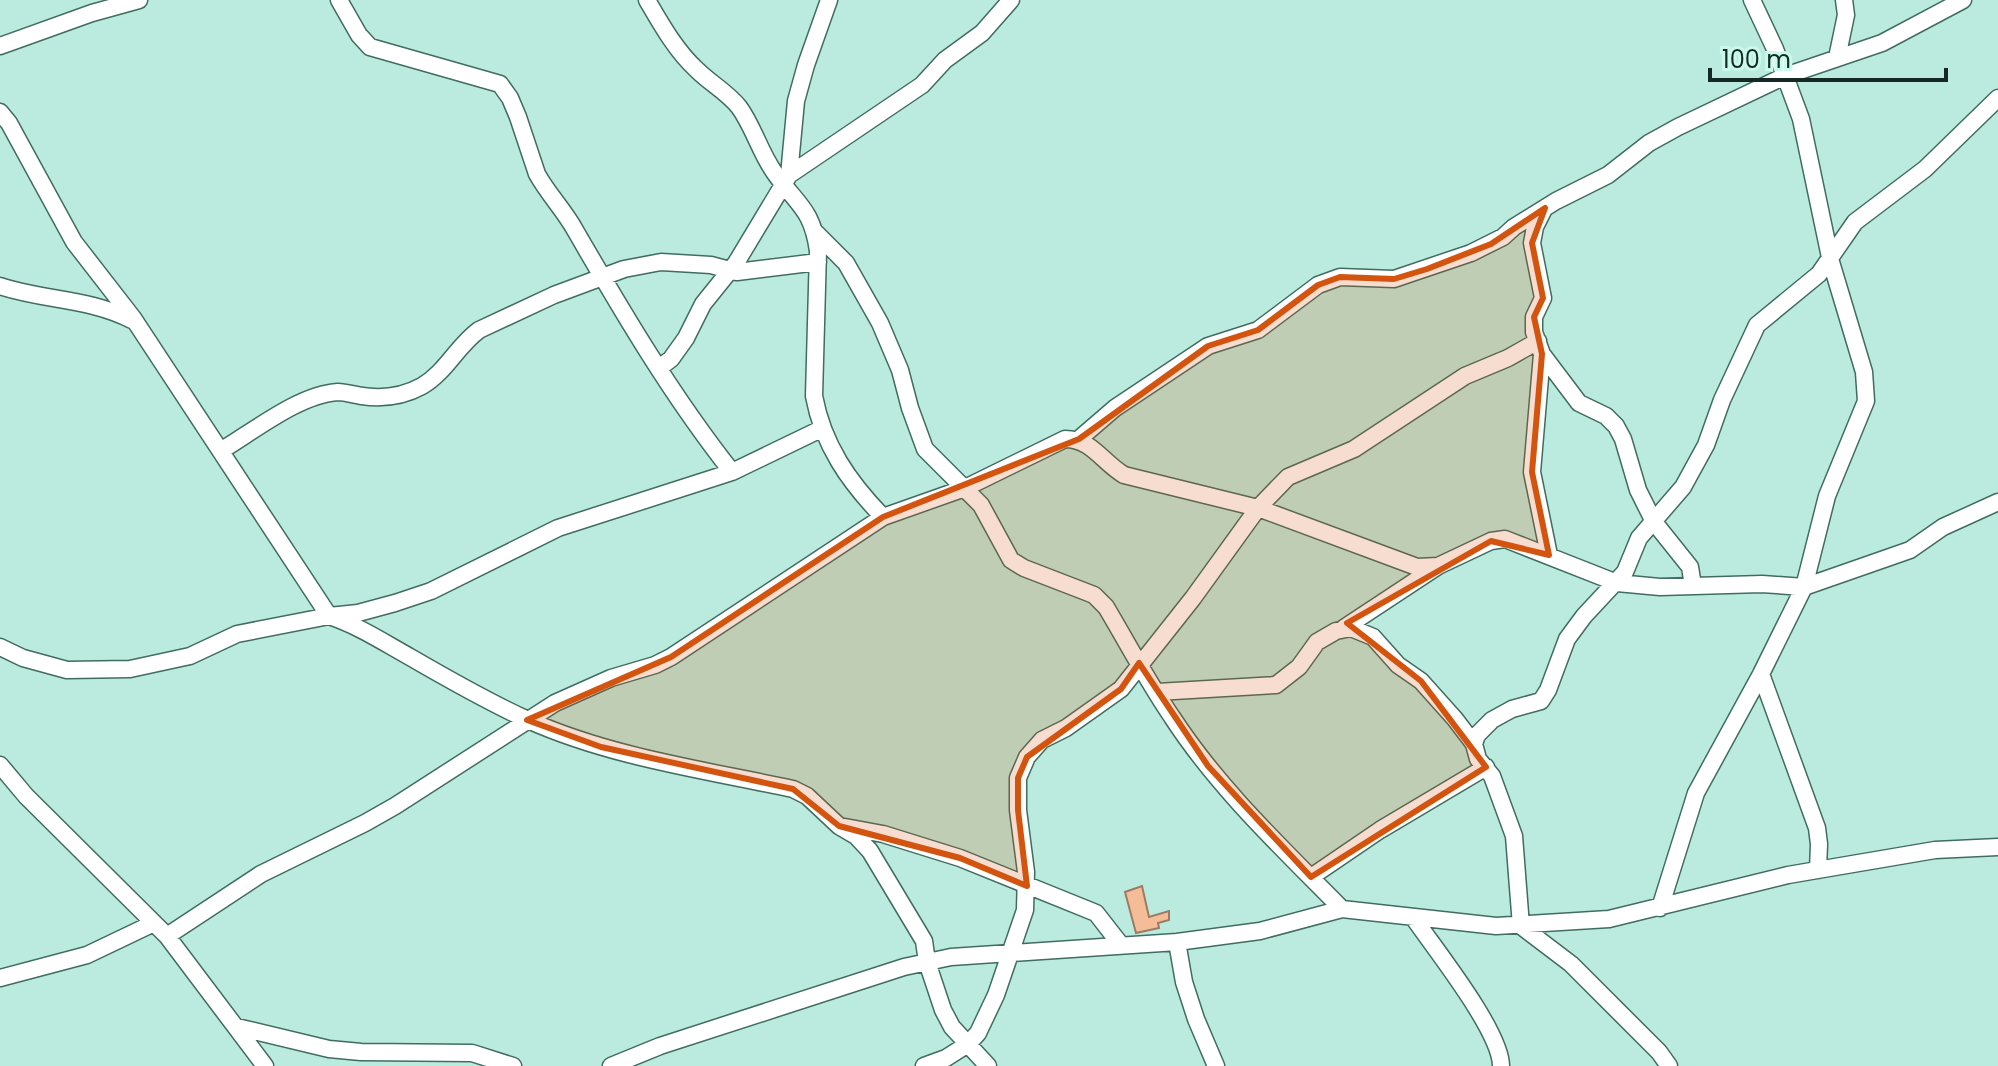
<svg xmlns="http://www.w3.org/2000/svg" width="1998" height="1066" viewBox="0 0 1998 1066" font-family="Poppins,sans-serif">
<style>
.building{fill:#f4bd97;stroke:#9c7b64;stroke-width:2}
.lines{fill:none;stroke-linecap:round;stroke-linejoin:round}
.minor-casing{stroke:#406c61;stroke-width:19}
.minor{stroke:#fff;stroke-width:16}
.marked{fill:#d3540e;fill-opacity:0.2;stroke:#d3540e;stroke-width:6;stroke-linejoin:round}
</style>
<rect width="100%" height="100%" fill="#bbebde"/>
<path class="building" d="M 1142,886 L 1149,917 L 1169,911 L 1169,920 L 1158,923 L 1159,928 L 1136,933 L 1125,892 Z"/>
<g class="lines">
<g class="minor-casing">
<path id="minor" d="M 339,0 L 359,35 L 370,47 L 500,84 L 510,98 L 518,117 L 537,174 C 548,194 564,210 575,230 C 623,313 672,396 732,472
M 647,0 C 661,24 676,51 697,70 C 710,83 727,92 739,107 C 753,126 760,152 774,172 C 797,205 812,208 818,251 L 814,396 C 823,445 849,482 883,517
M 0,46 L 92,13 L 139,0
M 1837,58 L 1846,15 L 1844,0
M 0,112 L 9,123 L 74,242 L 133,318 L 329,616 C 359,626 383,642 410,657 C 448,679 488,702 528,720 C 611,757 704,770 793,789 L 807,796 L 839,826 L 856,836 L 870,851 L 924,941 L 927,962 L 943,1010 L 952,1027 L 988,1066
M 789,175 L 922,85 L 945,60 L 982,33 L 1011,0
M 1544,209 L 1535,227 L 1532,243 L 1543,298 L 1534,317 L 1534,332 L 1542,354 L 1579,403 L 1606,416 L 1616,426 L 1623,439 L 1638,490 L 1654,522 L 1690,567 L 1693,586
M 815,232 L 846,263 L 880,323 L 900,370 L 910,408 L 925,449 L 981,505 L 1011,560 L 1024,568 L 1094,595 L 1106,607 C 1128,644 1148,682 1172,717 C 1218,788 1283,849 1342,909
M 0,286 C 46,301 88,298 132,320
M 1542,354 L 1532,472 L 1549,555
M 659,368 L 671,359 L 686,338 L 703,304 L 736,263 L 789,175 L 796,101 L 806,65 L 829,0
M 1079,439 L 1115,408 L 1208,346 L 1258,330 L 1318,285 L 1340,277 L 1394,279 L 1471,253 L 1503,237 L 1514,227 L 1556,201 L 1608,175 L 1649,143 L 1678,127 L 1785,76 L 1882,43 L 1963,0
M 222,450 C 254,431 300,394 338,392 C 345,392 355,395 362,396 C 383,399 404,396 422,386 C 446,372 457,346 479,330 L 554,295 L 624,269 L 661,262 L 711,265 L 737,272 L 818,262
M 1344,628 L 1438,566
M 0,647 L 23,658 L 67,670 L 130,669 L 190,656 L 237,634 L 329,616 L 358,613 L 395,603 L 431,591 L 558,528 L 732,472 L 821,429
M 1761,674 L 1817,828 L 1819,844 L 1818,870
M 1157,692 L 1276,685 L 1299,667 L 1317,642 L 1336,631 L 1351,628 L 1373,637 L 1398,665 L 1421,681 L 1455,719 L 1474,744 L 1478,759 L 1492,776 L 1514,836 L 1521,926 L 1571,964 L 1659,1052 L 1669,1066
M 1474,744 L 1477,735 L 1492,720 L 1512,709 L 1541,701 L 1548,690 L 1567,639 L 1584,616 L 1625,572 L 1639,538 L 1683,487 L 1706,445 L 1722,400 L 1757,325 L 1819,274 L 1855,222 L 1925,169 L 1998,98
M 0,765 L 26,796 L 167,936 L 265,1066
M 845,827 L 883,834 L 960,858 L 1096,913 L 1121,945
M 1311,877 L 1380,830 L 1486,767
M 1660,908 L 1696,793 L 1761,674 L 1804,587 L 1827,496 L 1866,401 L 1864,372 L 1831,262 L 1801,119 L 1775,49 L 1752,0
M 1413,917 C 1434,948 1501,1031 1501,1066
M 167,936 L 261,874 L 365,823 L 395,806 L 555,703 L 611,678 L 655,665 L 671,657 L 883,517 L 965,488 L 1065,439 C 1092,439 1102,462 1124,475 L 1258,508 L 1417,567 L 1438,566 L 1491,541 L 1505,539 L 1617,583 L 1660,587 L 1762,584 L 1804,587 L 1910,550 L 1943,527 L 1998,502
M 1177,942 L 1184,982 L 1196,1019 L 1216,1066
M 0,978 L 87,955 L 154,923
M 237,1027 L 329,1049 L 361,1052 L 472,1053 L 513,1066
M 611,1066 L 660,1046 L 904,967 L 951,957 L 1177,942 L 1260,931 L 1342,909 L 1496,926 L 1609,919 L 1788,875 L 1935,850 L 1998,847
M 924,1066 L 946,1058 L 968,1044 L 978,1033 L 996,995 L 1025,910 L 1026,872 L 1018,810 L 1018,778 L 1027,757 L 1042,740 L 1066,728 L 1121,689 L 1193,598 L 1258,508 L 1288,477 L 1354,449 L 1465,376 L 1508,358 L 1538,341"/>
</g>
<use href="#minor" class="minor"/>
</g>
<path class="marked" d="M 1545,208 L 1532,243 L 1543,298 L 1534,317 L 1542,354 L 1532,472 L 1549,555 L 1491,541 L 1347,623 L 1421,681 L 1486,767 L 1311,877 L 1208,766 L 1139,663 L 1121,689 L 1027,757 L 1018,778 L 1018,810 L 1027,886 L 960,858 L 839,826 L 793,789 L 601,747 L 527,720 L 671,657 L 883,517 L 1079,439 L 1208,346 L 1258,330 L 1318,285 L 1340,277 L 1394,279 L 1427,269 L 1491,244 Z"/>
<path d="M1710 68v12h236v-12" fill="none" stroke="#162823" stroke-width="4"/>
<text x="1722" y="68" font-size="24" fill="#162823" stroke="#c8f9eb" stroke-width="6" paint-order="stroke">100 m</text>
</svg>
